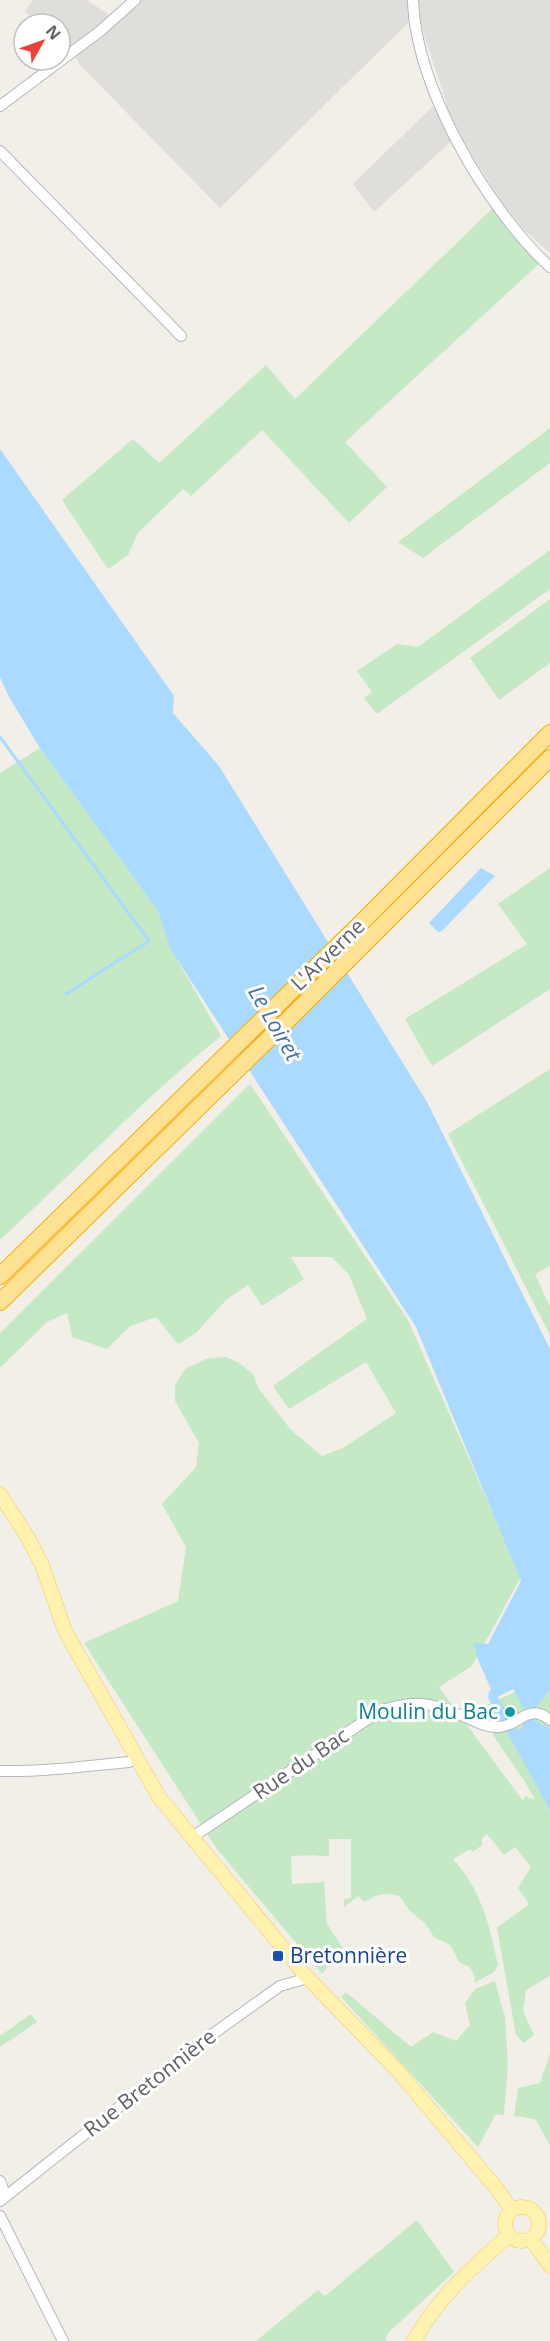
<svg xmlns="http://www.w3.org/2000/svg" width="550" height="2341" viewBox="0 0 550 2341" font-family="'Open Sans',sans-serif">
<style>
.industrial{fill:#e0deda}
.green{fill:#c5e8c5}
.water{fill:#aadaff}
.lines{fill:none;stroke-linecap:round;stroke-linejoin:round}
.stream{stroke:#aadaff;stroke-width:3}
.canal{stroke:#aadaff;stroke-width:9}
.minor-casing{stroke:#b5b8bc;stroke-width:12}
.major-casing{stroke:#f2c960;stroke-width:15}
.highway-casing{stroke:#f9ab00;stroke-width:18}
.minor{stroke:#fff;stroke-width:10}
.major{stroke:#fff2af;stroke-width:14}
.highway{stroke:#fde293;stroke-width:16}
.culture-dot{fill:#0f9aa8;stroke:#fff;stroke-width:2}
.transit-dot{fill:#1a4fb4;stroke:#fff;stroke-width:2}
.labels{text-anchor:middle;stroke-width:6;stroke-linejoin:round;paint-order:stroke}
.street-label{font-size:21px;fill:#5f6368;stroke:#fff}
.culture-label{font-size:21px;fill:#0d838f;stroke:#fff;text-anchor:end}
.transit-label{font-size:21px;fill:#164399;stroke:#fff;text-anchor:start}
.water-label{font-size:22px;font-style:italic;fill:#4174aa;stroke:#fff}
</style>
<rect width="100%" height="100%" fill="#f1efe8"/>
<path class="industrial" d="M 33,0 L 87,0 L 119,22 L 135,0 L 550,0 L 550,253 L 525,231 L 502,203 L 459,134 L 374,212 L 353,184 L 432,107 L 447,104 L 417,14 L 220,208 L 79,64 L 72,48 L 60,38 L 60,24 L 41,24 L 25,12 Z"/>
<path class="green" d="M 494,207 L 539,264 L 345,442 L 387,487 L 349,523 L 262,430 L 191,496 L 183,489 L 138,533 L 128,555 L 108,569 L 62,500 L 133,439 L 159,463 L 266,365 L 295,399 Z
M 550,428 L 550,463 L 423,558 L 398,542 Z
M 550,550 L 550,589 L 377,714 L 364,698 L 372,692 L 357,671 L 397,644 L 418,647 Z
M 550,599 L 550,663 L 499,700 L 470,658 Z
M 40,748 L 158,911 L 172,951 L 221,1036 C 143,1099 74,1172 0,1240 L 0,773 Z
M 550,868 L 550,989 L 432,1066 L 405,1019 L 527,944 L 498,904 Z
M 550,1069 L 550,1266 L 535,1274 L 550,1307 L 550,1335 L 448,1134 Z
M 250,1084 L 408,1320 L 521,1577 L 472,1666 L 439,1687 L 523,1801 L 525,1796 L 535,1800 L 525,1782 L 493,1735 L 482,1707 L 515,1692 L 545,1692 L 550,1689 L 550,1976 L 526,1990 L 523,2011 L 534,2035 L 524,2043 L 516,2035 L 497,1928 L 529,1904 L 518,1888 L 531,1867 L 515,1847 L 504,1855 L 487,1834 L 482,1838 L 482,1845 L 472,1852 L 470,1849 L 453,1859 C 482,1891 489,1924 498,1965 L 494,1972 L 474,1983 L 475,1977 L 470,1967 L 460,1963 L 450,1945 L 434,1937 L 425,1923 L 410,1911 L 401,1898 L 397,1895 L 384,1894 L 375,1896 L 364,1902 L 358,1896 L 344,1907 L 344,1899 L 351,1898 L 351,1839 L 329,1839 L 329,1856 L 318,1856 L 318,1855 L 291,1856 L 292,1884 L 324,1882 L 327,1924 L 342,1947 L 322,1974 L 217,1849 L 84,1643 L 178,1601 L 186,1547 L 162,1504 L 196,1467 L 199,1443 L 175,1401 L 175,1385 L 185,1369 L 206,1359 L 226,1357 L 239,1363 L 253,1374 L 259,1389 L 291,1430 L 322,1456 L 343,1448 L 396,1413 L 366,1362 L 289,1409 L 273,1386 L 367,1319 L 349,1275 L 332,1257 L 291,1257 L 304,1279 L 262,1306 L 248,1285 L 227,1299 L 196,1333 L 178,1344 L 156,1317 L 130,1326 L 107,1349 L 72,1337 L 67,1313 L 47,1322 L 0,1368 L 0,1333 Z
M 495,1981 L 505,2018 L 508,2064 L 504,2115 L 496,2114 L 478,2147 L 341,1997 L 346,1992 L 411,2047 L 433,2032 L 456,2041 L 470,2025 L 465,2003 L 475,1989 Z
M 31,2014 L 37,2022 L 0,2047 L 0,2036 Z
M 550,2054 L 550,2145 L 535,2119 L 514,2116 L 518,2088 L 540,2083 Z
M 417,2220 L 454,2272 L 388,2333 L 385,2341 L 256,2341 L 318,2290 L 325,2296 Z"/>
<path class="water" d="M 0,449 L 174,696 L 173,713 L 219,766 L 427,1102 L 550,1349 L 550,1689 L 536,1707 L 524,1710 L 513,1689 L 495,1698 L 478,1660 L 474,1643 L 488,1644 L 521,1581 L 416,1327 L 171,950 L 158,911 L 40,748 L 9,697 L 0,677 Z
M 481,868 L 495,876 L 442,931 L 438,932 L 429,923 Z
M 532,1718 L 550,1729 L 550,1810 L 506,1730 L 514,1726 L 520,1731 L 526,1720 Z"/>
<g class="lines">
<path class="stream" d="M 0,737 L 149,941 L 66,994"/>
<path class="canal" d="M 493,1694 L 493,1698 L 511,1731"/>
<g class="minor-casing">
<path id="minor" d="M 413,0 C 415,87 487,209 550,267
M 0,106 L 99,32 L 135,0
M 0,151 L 181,336
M 0,1771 C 43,1772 86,1766 129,1762 L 136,1758
M 191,1838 L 378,1712 C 415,1698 433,1703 468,1718 C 477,1722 488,1728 499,1727 C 519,1726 528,1702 550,1720
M 0,2181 L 5,2195
M 0,2201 L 196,2046 L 280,1986 L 301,1980 L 306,1976
M 0,2216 L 63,2341"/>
</g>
<g class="major-casing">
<path id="major" d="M 0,1494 L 28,1538 L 42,1565 L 65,1631 L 159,1797 L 306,1976 L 397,2070 L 497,2189 L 512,2210
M505 2224a17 17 0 1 1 34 0a17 17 0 1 1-34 0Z
M 531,2239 L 550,2266
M 414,2341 C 436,2299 475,2265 509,2235"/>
</g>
<g class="highway-casing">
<path id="highway" d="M 0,1276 L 360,924 L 550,733
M 0,1302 L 293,1015 L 550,758"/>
</g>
<use href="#minor" class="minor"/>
<use href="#major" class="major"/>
<use href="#highway" class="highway"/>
</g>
<circle class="culture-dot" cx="510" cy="1712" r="6"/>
<rect class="transit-dot" x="272" y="1950" width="12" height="12" rx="3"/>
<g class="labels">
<g class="street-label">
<text transform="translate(328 955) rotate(-44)" y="7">L'Arverne</text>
<text transform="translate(301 1764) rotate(-34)" y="7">Rue du Bac</text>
<text transform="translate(150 2083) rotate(-38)" y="7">Rue Bretonnière</text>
</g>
<g class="culture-label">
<text x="498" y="1719">Moulin du Bac</text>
</g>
<g class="transit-label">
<text x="290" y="1963">Bretonnière</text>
</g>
<g class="water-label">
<text transform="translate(275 1023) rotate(60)" y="8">Le Loiret</text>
</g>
</g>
<g transform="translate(42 42) rotate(50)"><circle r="28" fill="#ffffff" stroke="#bfc1c3" stroke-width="1.5"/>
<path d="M0-4.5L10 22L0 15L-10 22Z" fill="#ea4335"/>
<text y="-9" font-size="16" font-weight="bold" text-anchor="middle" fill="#5f6368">N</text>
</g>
</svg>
